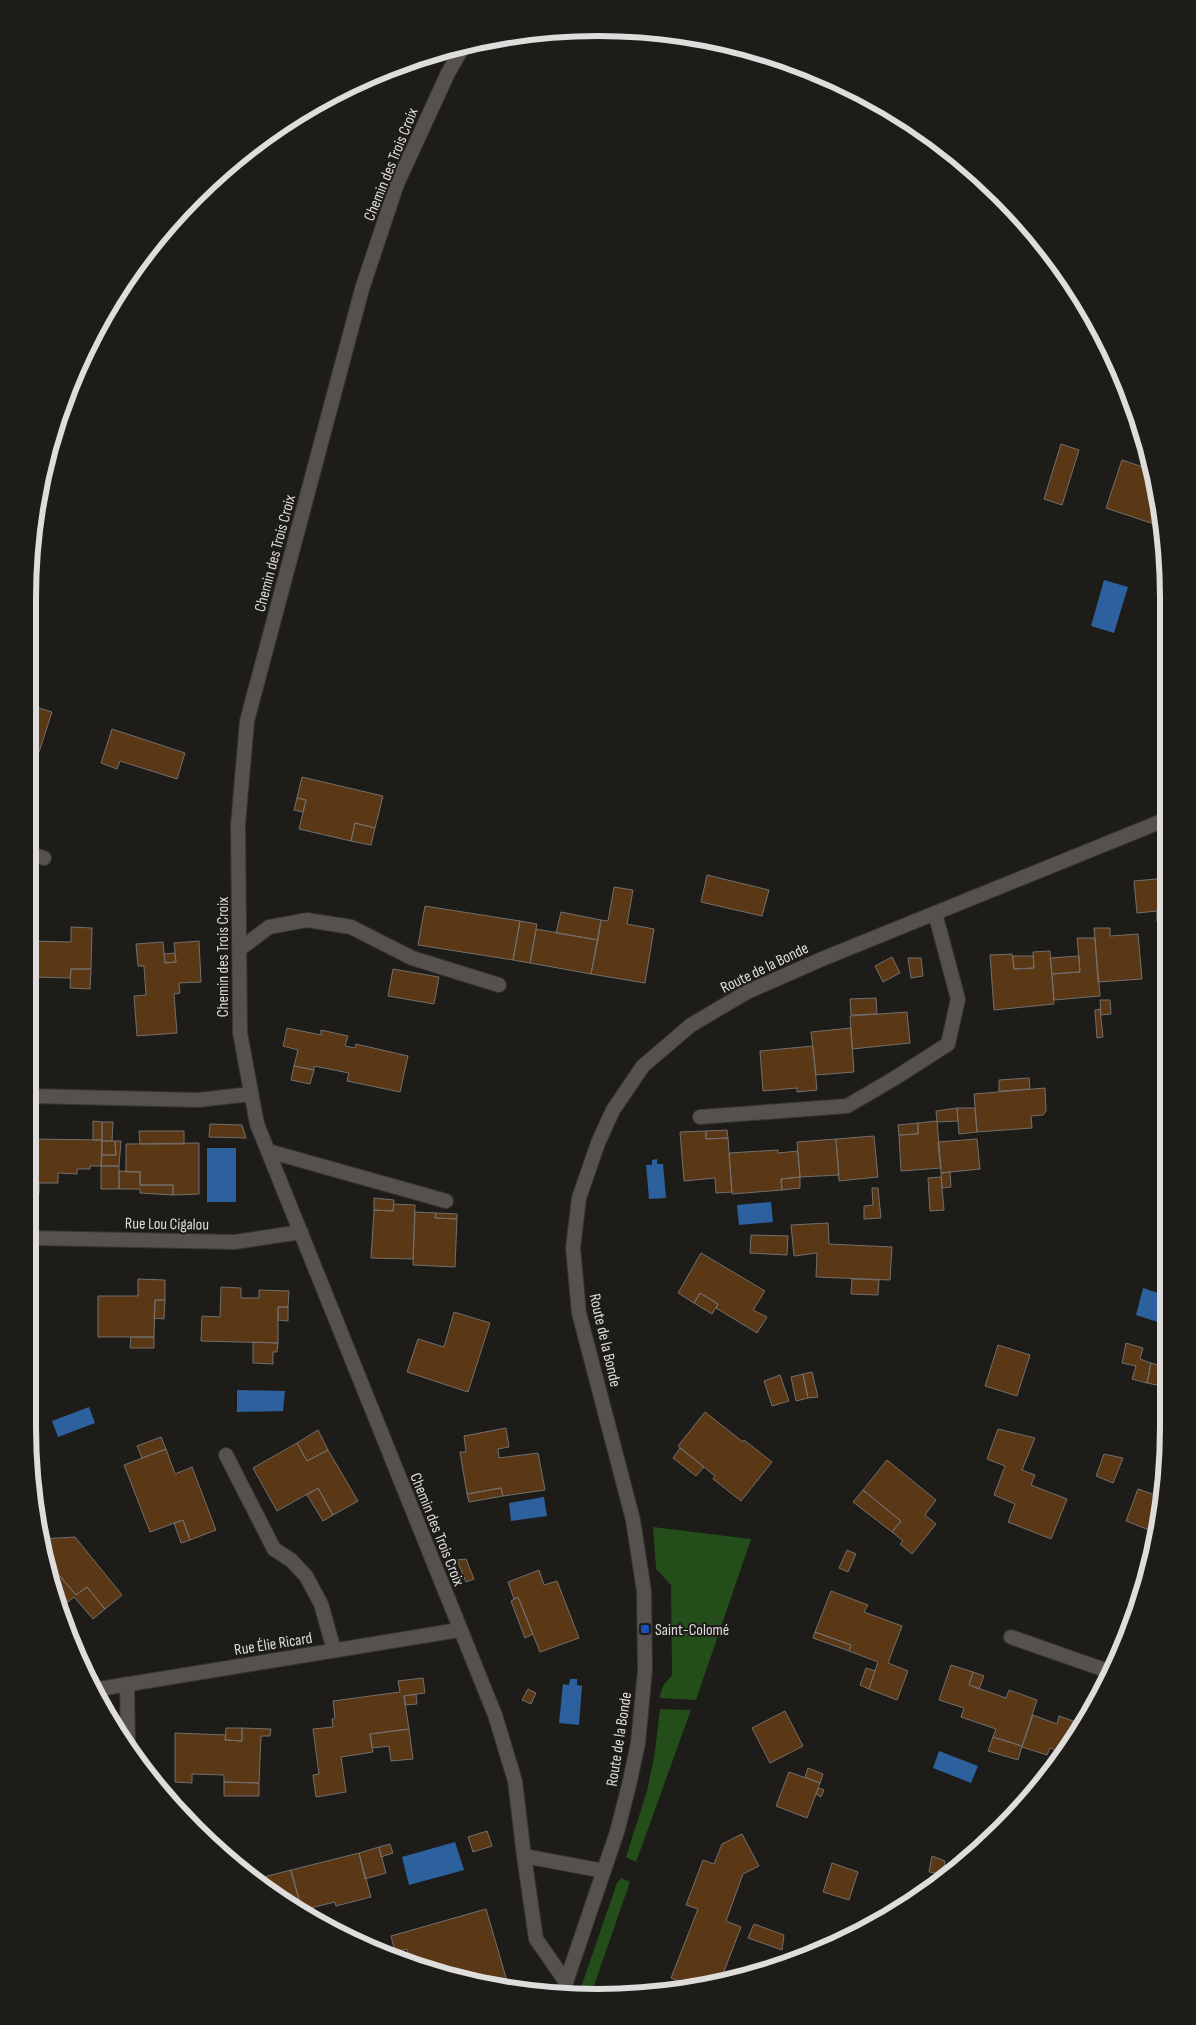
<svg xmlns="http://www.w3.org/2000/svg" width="1196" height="2025" viewBox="0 0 1196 2025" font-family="'Sofia Sans Condensed',sans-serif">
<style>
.green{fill:#234d19}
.water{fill:#2c619d}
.building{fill:#5a3816;stroke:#726f6d}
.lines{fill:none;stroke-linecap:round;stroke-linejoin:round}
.service-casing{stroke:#373534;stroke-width:16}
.minor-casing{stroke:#373534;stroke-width:16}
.secondary-casing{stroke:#373534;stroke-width:16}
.service{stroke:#54514e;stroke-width:14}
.minor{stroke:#54514e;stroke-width:14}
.secondary{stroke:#54514e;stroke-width:14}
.transit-dot{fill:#1a4fb4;stroke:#1e1c19;stroke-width:2}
.labels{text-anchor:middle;stroke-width:4;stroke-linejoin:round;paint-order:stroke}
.street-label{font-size:16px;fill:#dfdddc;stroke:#1e1c19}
.poi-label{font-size:16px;fill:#dfdddc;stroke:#1e1c19;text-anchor:start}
.rim{fill:none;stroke:#dfdddc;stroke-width:6}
</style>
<rect width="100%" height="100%" fill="#1e1c19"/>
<path class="green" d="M 653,1527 L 751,1539 L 696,1700 L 659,1698 L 663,1686 L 672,1675 L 671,1585 L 656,1569 Z
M 660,1709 L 691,1710 L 636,1862 L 626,1857 L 647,1791 L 655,1752 Z
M 621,1878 L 630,1882 L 590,1997 L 578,1996 L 617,1883 Z"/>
<path class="water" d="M 1104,580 L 1128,587 L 1114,633 L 1091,626 Z
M 207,1148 L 236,1148 L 236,1202 L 207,1202 Z
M 657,1159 L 657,1164 L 663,1164 L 666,1198 L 649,1199 L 646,1165 L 652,1165 L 652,1160 Z
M 771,1202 L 773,1222 L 739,1225 L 737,1205 Z
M 1143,1288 L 1167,1296 L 1167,1325 L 1136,1315 Z
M 237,1390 L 285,1391 L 283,1411 L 237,1412 Z
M 89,1407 L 95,1423 L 58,1437 L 52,1421 Z
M 544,1497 L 547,1516 L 511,1521 L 509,1503 Z
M 570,1679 L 577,1679 L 577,1685 L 582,1686 L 579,1725 L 559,1723 L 563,1684 L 569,1685 Z
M 939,1751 L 978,1766 L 971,1783 L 933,1768 Z
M 455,1842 L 464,1870 L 409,1885 L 402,1857 Z"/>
<path class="building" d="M 1061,444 L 1079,450 L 1062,505 L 1044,499 Z
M 1122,460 L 1149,469 L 1160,526 L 1106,508 Z
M 29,705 L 52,712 L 39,752 L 29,749 Z
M 112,729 L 185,753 L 177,779 L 120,761 L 117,769 L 101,763 Z
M 302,777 L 383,796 L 375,828 L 355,823 L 351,841 L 299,829 L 306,800 L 297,798 Z
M 297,798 L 306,800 L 303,812 L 294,810 Z
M 355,823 L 375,828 L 371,845 L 351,841 Z
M 707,875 L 769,890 L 762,916 L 701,902 Z
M 1167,878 L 1167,921 L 1157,922 L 1157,911 L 1137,913 L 1134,881 Z
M 614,887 L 633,890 L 627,924 L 654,929 L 645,983 L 591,974 L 601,920 L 608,921 Z
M 425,906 L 520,921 L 513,960 L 418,945 Z
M 561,912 L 601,920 L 598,940 L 556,933 Z
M 520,921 L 537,924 L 530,963 L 513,960 Z
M 71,927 L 92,928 L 91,969 L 71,969 L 70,978 L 30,977 L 30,941 L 71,942 Z
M 1094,928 L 1110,928 L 1110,936 L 1138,934 L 1142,979 L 1098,982 Z
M 536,929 L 598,940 L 591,974 L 530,963 Z
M 1077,938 L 1095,938 L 1100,996 L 1054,1000 L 1052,974 L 1080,972 Z
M 199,941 L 201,982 L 179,983 L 180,993 L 174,994 L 177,1033 L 137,1036 L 134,996 L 146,995 L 144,966 L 138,966 L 136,944 L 163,942 L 165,963 L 176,962 L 174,943 Z
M 1050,951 L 1054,1004 L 994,1010 L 990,955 L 1012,954 L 1014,969 L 1034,968 L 1033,952 Z
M 175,953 L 176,962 L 165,963 L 164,954 Z
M 1013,956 L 1033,956 L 1034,968 L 1014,969 Z
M 1079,956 L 1080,972 L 1052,974 L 1050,958 Z
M 892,957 L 900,973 L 883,982 L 875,966 Z
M 908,958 L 921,958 L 923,976 L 911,978 Z
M 71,969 L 91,969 L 90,989 L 70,988 Z
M 393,969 L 439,977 L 434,1004 L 388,996 Z
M 876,998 L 877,1014 L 851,1015 L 850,999 Z
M 1100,1000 L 1110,1000 L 1111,1014 L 1101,1015 Z
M 1100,1009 L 1103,1037 L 1097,1038 L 1095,1010 Z
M 907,1012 L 910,1043 L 852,1049 L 850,1016 Z
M 287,1028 L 321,1035 L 321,1030 L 348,1036 L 345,1046 L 355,1048 L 356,1044 L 408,1056 L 400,1092 L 347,1081 L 349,1073 L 314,1066 L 314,1070 L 294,1066 L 298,1050 L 283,1046 Z
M 851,1028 L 854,1072 L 816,1075 L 811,1032 Z
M 813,1046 L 817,1090 L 797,1092 L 797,1088 L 763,1091 L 760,1051 Z
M 294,1066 L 314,1070 L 310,1084 L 291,1080 Z
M 1029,1078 L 1030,1089 L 999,1091 L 999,1080 Z
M 1045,1088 L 1046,1111 L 1043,1115 L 1031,1116 L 1032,1128 L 977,1132 L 974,1094 Z
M 957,1108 L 958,1121 L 937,1122 L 936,1111 Z
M 957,1108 L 975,1108 L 977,1132 L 959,1134 Z
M 93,1121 L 102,1122 L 102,1140 L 93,1140 Z
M 937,1121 L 941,1168 L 901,1171 L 899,1135 L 918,1134 L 918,1123 Z
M 102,1122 L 113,1122 L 112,1141 L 102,1141 Z
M 918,1123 L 918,1134 L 899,1135 L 898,1125 Z
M 210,1124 L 242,1125 L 246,1138 L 209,1137 Z
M 727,1130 L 728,1138 L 706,1139 L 706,1131 Z
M 139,1131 L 184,1131 L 184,1144 L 140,1144 Z
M 706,1131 L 706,1139 L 728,1138 L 732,1192 L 716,1193 L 715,1178 L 684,1181 L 680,1132 Z
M 874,1136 L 878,1177 L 839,1181 L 836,1139 Z
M 31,1139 L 102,1140 L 101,1166 L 90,1166 L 90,1169 L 77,1169 L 77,1174 L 58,1173 L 58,1183 L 39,1183 L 39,1193 L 31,1193 Z
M 836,1139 L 839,1175 L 800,1177 L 797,1142 Z
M 977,1139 L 980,1169 L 941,1173 L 938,1142 Z
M 102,1141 L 115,1141 L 116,1155 L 102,1155 Z
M 115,1141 L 121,1141 L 119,1166 L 101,1166 L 102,1155 L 116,1155 Z
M 199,1143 L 199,1194 L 173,1195 L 173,1185 L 140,1185 L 140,1172 L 126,1172 L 126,1144 Z
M 778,1150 L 778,1153 L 798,1151 L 800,1177 L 781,1179 L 782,1190 L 732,1194 L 729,1153 Z
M 101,1166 L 119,1166 L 119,1189 L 101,1189 Z
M 119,1171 L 140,1172 L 140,1185 L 173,1185 L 173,1195 L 140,1193 L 140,1189 L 119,1189 Z
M 950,1172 L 951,1187 L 942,1188 L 941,1173 Z
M 800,1177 L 800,1188 L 782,1190 L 781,1179 Z
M 941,1177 L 944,1210 L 930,1211 L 928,1178 Z
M 872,1188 L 878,1188 L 881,1218 L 864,1219 L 864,1206 L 873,1205 Z
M 374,1198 L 394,1200 L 393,1211 L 374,1210 Z
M 394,1204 L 415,1205 L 413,1259 L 371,1258 L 374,1210 L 393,1211 Z
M 415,1212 L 436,1213 L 435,1218 L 457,1219 L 455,1267 L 413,1265 Z
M 436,1213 L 457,1214 L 457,1219 L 435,1218 Z
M 828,1223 L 829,1244 L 892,1247 L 890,1280 L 816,1277 L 817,1253 L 794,1256 L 791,1225 Z
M 751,1235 L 788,1236 L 787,1255 L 750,1253 Z
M 701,1253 L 765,1291 L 753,1310 L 767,1317 L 757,1333 L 716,1308 L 718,1304 L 700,1293 L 694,1303 L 678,1293 Z
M 32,1277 L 36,1278 L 35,1322 L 32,1321 Z
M 138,1279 L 165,1280 L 165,1300 L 155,1300 L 154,1337 L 98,1337 L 98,1296 L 138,1296 Z
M 852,1279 L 879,1280 L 878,1295 L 851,1294 Z
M 221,1287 L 241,1288 L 241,1298 L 259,1298 L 259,1290 L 289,1291 L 288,1307 L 278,1307 L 278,1343 L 201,1341 L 202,1316 L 220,1317 Z
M 700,1293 L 718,1304 L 712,1314 L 694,1303 Z
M 155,1300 L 165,1300 L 164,1319 L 154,1318 Z
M 278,1307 L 288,1307 L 288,1321 L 278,1320 Z
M 454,1312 L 490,1323 L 468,1392 L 407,1372 L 418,1339 L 444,1347 Z
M 131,1337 L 154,1337 L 154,1348 L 130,1348 Z
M 253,1342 L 278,1343 L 277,1352 L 273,1352 L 273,1364 L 253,1363 Z
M 1126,1343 L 1143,1348 L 1140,1359 L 1151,1363 L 1147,1383 L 1132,1379 L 1136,1366 L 1122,1363 Z
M 998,1345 L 1030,1355 L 1017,1396 L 985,1386 Z
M 1151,1363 L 1167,1368 L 1167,1387 L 1147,1383 Z
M 812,1372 L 818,1397 L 808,1398 L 803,1374 Z
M 803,1374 L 808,1398 L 796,1401 L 791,1377 Z
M 780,1375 L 789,1401 L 772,1406 L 764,1381 Z
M 705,1412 L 743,1442 L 744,1440 L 772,1462 L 741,1501 L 713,1479 L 715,1476 L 678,1446 Z
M 506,1428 L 509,1447 L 498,1449 L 499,1458 L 538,1453 L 545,1490 L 503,1496 L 501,1488 L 467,1494 L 460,1452 L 466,1452 L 464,1436 Z
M 998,1429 L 1035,1438 L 1022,1470 L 1035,1475 L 1031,1485 L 1067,1499 L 1051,1539 L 1008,1522 L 1015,1504 L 994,1495 L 1005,1466 L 987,1459 Z
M 318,1430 L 328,1450 L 307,1461 L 297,1443 Z
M 161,1437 L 166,1449 L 142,1458 L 137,1446 Z
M 297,1443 L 307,1461 L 328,1450 L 358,1501 L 333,1515 L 318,1488 L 277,1511 L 253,1468 Z
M 680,1448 L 704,1467 L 696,1476 L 673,1458 Z
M 166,1449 L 175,1474 L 192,1467 L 216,1530 L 190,1540 L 183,1520 L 150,1532 L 124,1465 Z
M 1104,1454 L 1123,1458 L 1113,1483 L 1096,1476 Z
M 887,1460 L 936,1500 L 925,1515 L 936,1524 L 912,1554 L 900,1544 L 903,1541 L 892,1532 L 901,1521 L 863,1490 Z
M 318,1488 L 333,1515 L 323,1521 L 307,1495 Z
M 501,1488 L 503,1496 L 469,1502 L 467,1494 Z
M 1138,1489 L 1161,1497 L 1154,1532 L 1126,1521 Z
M 863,1490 L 901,1521 L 892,1532 L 853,1502 Z
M 183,1520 L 190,1540 L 181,1543 L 174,1523 Z
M 75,1537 L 122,1595 L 105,1609 L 87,1587 L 76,1595 L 59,1575 L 50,1576 L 41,1539 Z
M 847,1550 L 856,1554 L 848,1572 L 839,1568 Z
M 466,1559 L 474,1579 L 466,1582 L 457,1560 Z
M 539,1570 L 544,1585 L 557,1581 L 579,1638 L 540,1652 L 518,1597 L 514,1599 L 508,1582 Z
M 59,1575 L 76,1595 L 87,1587 L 105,1609 L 93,1619 L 74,1597 L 68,1602 L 55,1586 L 52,1586 L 50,1576 Z
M 831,1591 L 868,1605 L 864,1612 L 902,1626 L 888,1663 L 908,1671 L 897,1700 L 869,1689 L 878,1662 L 849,1651 L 851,1645 L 815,1632 Z
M 518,1597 L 533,1634 L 525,1638 L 511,1601 Z
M 815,1632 L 851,1645 L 849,1651 L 813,1638 Z
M 951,1665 L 973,1672 L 969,1685 L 1006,1698 L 1009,1690 L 1037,1700 L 1022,1746 L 993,1737 L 996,1729 L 961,1717 L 964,1708 L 939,1700 Z
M 866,1668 L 875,1671 L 869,1689 L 860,1685 Z
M 973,1672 L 984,1676 L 979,1689 L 969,1685 Z
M 423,1678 L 425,1693 L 404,1696 L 409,1729 L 370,1734 L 373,1752 L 341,1757 L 346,1792 L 316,1797 L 313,1775 L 319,1774 L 313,1729 L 333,1727 L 332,1719 L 335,1718 L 333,1701 L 400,1692 L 398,1681 Z
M 528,1689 L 536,1693 L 531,1704 L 522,1700 Z
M 416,1694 L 417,1704 L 405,1705 L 404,1696 Z
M 785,1711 L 803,1746 L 770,1763 L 752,1728 Z
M 1033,1715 L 1057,1724 L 1059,1716 L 1082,1724 L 1072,1744 L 1065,1753 L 1050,1748 L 1047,1755 L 1022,1747 Z
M 226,1728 L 242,1728 L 242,1741 L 225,1740 Z
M 242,1728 L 271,1729 L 270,1736 L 261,1736 L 259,1783 L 224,1782 L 224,1775 L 192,1774 L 192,1783 L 175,1782 L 175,1733 L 226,1735 L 225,1740 L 242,1741 Z
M 409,1729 L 413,1759 L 391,1761 L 389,1746 L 372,1748 L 370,1734 Z
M 993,1737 L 1022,1746 L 1018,1760 L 988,1751 Z
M 808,1768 L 823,1774 L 820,1783 L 805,1777 Z
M 789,1772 L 820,1783 L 807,1818 L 776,1806 Z
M 224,1782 L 259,1783 L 259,1796 L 224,1796 Z
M 818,1788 L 824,1790 L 821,1797 L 816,1794 Z
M 487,1831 L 492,1846 L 473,1852 L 468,1837 Z
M 742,1834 L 759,1866 L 743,1874 L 726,1921 L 741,1927 L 720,1982 L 695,1987 L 671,1978 L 698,1909 L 686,1905 L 703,1860 L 714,1864 L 722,1844 Z
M 390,1844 L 393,1853 L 381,1857 L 379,1847 Z
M 379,1847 L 386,1873 L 365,1879 L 359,1853 Z
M 359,1853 L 371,1897 L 336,1906 L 335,1902 L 302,1910 L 291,1870 Z
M 932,1856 L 945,1861 L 943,1874 L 929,1872 Z
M 832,1863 L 858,1872 L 849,1900 L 823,1892 Z
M 291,1870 L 291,1872 L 302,1910 L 252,1880 Z
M 930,1878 L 944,1880 L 928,1890 Z
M 486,1909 L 507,1981 L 487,1987 L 485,1986 L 481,1974 L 460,1979 L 412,1966 L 407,1949 L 395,1952 L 391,1936 Z
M 754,1924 L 784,1935 L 782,1950 L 748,1938 Z
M 481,1974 L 485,1986 L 460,1979 Z"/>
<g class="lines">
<g class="service-casing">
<path id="service" d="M 240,949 L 269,927 L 307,920 L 351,927 L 412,958 L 499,985
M 268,1151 L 446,1201
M 226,1455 L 274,1549 L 291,1560 L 306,1576 L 321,1604 L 334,1650
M 127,1684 L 128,1746"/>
</g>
<g class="minor-casing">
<path id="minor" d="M 464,45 L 448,73 L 397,184 L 362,289 L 247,721 L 238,825 L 240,1033 L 257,1124 L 495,1715 L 515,1781 L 524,1856 L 536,1939 L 566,1982
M 30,854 L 44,858
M 31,1096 L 198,1100 L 251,1094
M 700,1117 L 847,1106 L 895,1078 L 948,1044 L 958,999 L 935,913
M 31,1238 L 235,1242 L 301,1232
M 1011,1637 L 1108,1671
M 93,1690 L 459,1630
M 524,1856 L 604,1871"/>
</g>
<g class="secondary-casing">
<path id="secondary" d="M 562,1994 L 617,1832 L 629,1785 L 638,1743 L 645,1670 L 644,1591 L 633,1520 L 579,1313 L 573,1248 L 579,1198 L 598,1143 L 613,1110 L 643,1066 L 691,1025 L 747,992 L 822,959 L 1167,819"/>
</g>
<use href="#service" class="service"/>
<use href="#minor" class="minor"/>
<use href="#secondary" class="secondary"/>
</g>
<rect class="transit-dot" x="640" y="1624" width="10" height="10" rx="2.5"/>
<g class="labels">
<g class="street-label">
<text transform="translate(390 164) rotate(-68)" y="6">Chemin des Trois Croix</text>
<text transform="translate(274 553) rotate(-75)" y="6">Chemin des Trois Croix</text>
<text transform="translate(222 957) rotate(-90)" y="6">Chemin des Trois Croix</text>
<text transform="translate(764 967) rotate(-26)" y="6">Route de la Bonde</text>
<text transform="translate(167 1223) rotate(1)" y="6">Rue Lou Cigalou</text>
<text transform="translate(606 1340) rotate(77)" y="6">Route de la Bonde</text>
<text transform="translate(438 1529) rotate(68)" y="6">Chemin des Trois Croix</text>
<text transform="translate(273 1643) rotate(-9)" y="6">Rue Élie Ricard</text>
<text transform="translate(618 1739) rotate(-81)" y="6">Route de la Bonde</text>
</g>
<g class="poi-label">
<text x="655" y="1635">Saint-Colomé</text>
</g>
</g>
<path d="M0 0H1196V2025H0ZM598 36H598A562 562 0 0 1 1160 598V1427A562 562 0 0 1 598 1989H598A562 562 0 0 1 36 1427V598A562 562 0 0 1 598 36Z" fill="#1e1c19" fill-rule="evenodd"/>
<path class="rim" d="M598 36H598A562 562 0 0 1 1160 598V1427A562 562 0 0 1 598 1989H598A562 562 0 0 1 36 1427V598A562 562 0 0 1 598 36Z"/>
</svg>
